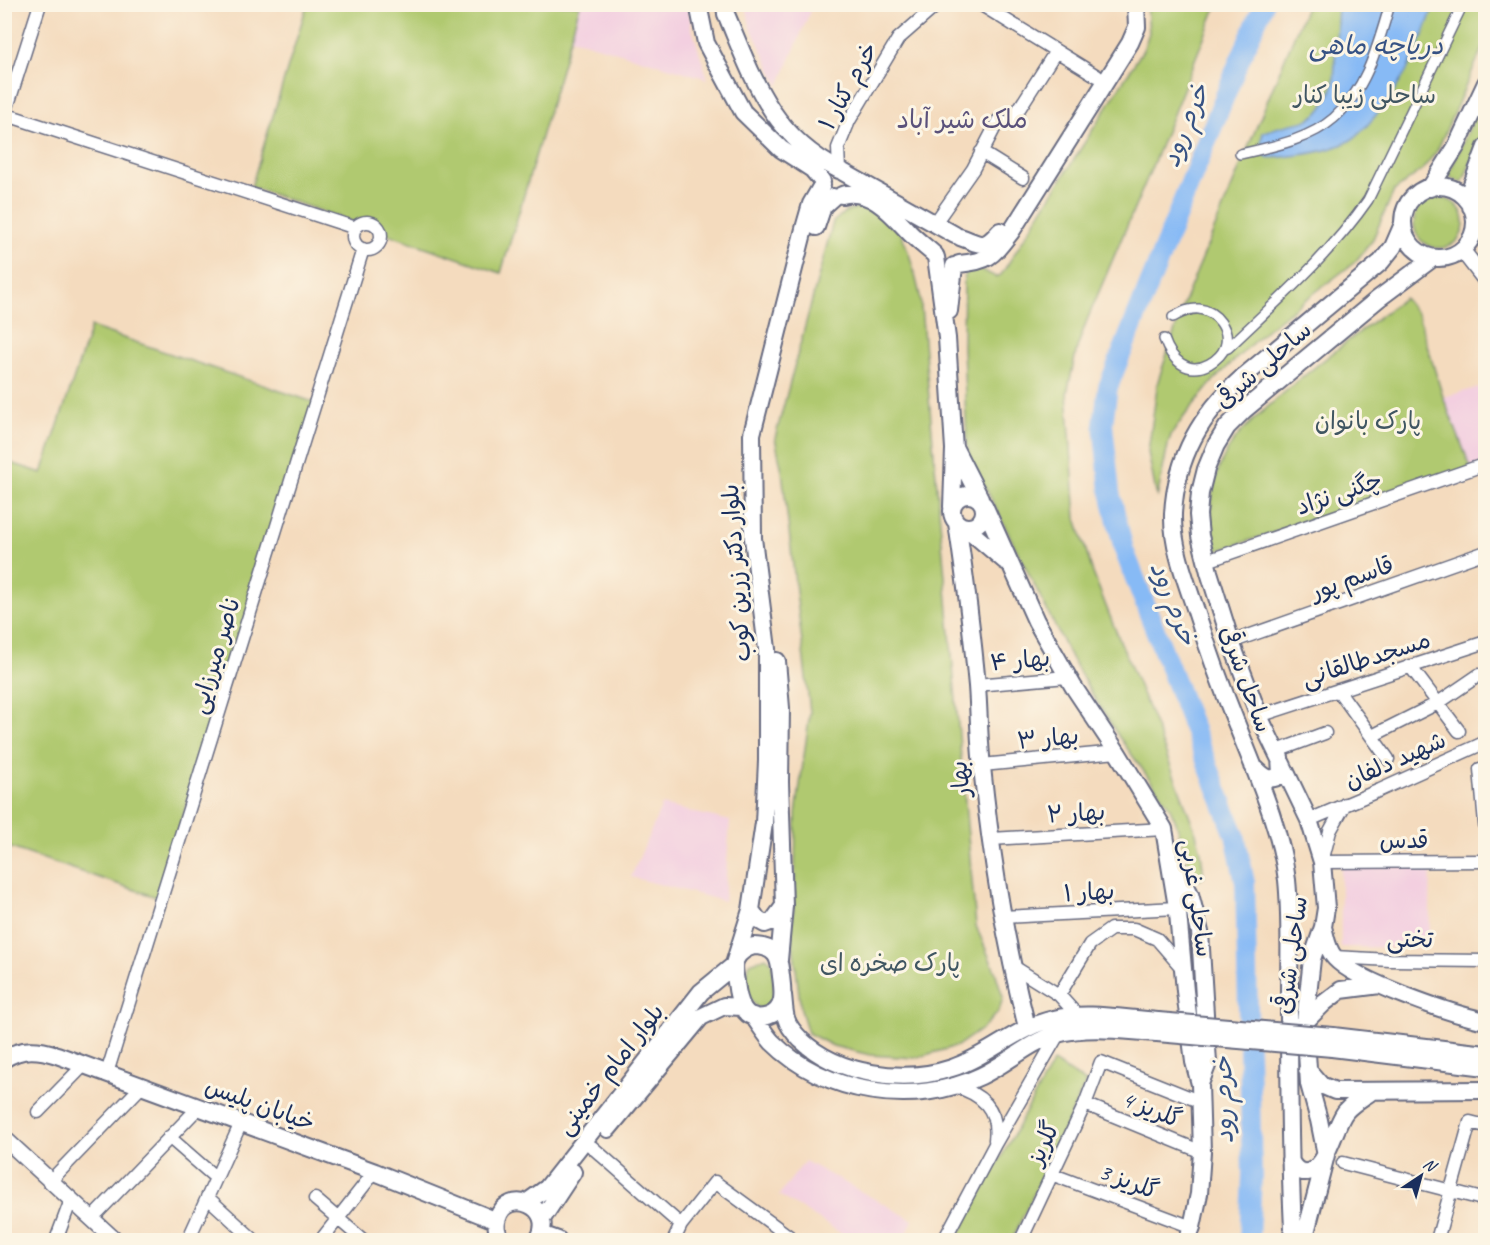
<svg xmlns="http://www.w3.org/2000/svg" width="1490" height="1245" viewBox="0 0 1490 1245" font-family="Caveat,'Playpen Sans Arabic',sans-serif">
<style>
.built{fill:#f3cfe0}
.green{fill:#b0c96f;stroke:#667c66;stroke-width:1.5}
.water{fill:#87baf5;stroke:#5174aa;stroke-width:1.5}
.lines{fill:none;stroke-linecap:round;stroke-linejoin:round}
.river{stroke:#87baf5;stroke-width:20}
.pedestrian-casing{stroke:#676b80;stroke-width:12}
.minor-casing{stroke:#676b80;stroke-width:15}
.tertiary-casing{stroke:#676b80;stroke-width:18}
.secondary-casing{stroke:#676b80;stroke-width:20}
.pedestrian{stroke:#fff;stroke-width:9}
.minor{stroke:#fff;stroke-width:12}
.tertiary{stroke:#fff;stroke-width:15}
.secondary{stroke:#fff;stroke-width:16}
.secondary-bridge-casing{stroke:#676b80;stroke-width:20;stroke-linecap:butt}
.secondary-bridge{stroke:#fff;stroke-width:16}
.labels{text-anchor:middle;stroke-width:6;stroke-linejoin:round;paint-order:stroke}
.street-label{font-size:24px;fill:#1b2f5e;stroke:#fcf5e5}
.park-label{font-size:24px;fill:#405662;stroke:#fcf5e5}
.water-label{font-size:26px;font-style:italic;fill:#365284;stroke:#fcf5e5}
.neighbourhood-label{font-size:26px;fill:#5b527b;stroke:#fcf5e5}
</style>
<rect width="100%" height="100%" fill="#fcf5e5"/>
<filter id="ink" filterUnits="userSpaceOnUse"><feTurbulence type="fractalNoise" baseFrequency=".0167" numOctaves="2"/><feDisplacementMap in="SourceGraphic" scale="12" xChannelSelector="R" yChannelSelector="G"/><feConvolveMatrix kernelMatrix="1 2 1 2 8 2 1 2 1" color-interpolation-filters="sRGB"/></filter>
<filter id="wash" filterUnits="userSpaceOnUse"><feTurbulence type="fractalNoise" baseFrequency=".008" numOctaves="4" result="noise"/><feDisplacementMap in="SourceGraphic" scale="24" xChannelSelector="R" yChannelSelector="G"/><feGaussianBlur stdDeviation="1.35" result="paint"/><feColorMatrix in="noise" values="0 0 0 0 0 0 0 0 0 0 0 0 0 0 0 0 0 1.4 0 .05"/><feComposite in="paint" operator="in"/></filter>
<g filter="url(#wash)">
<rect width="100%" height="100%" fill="#f4dbbe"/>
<path class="built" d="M 580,5 L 688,5 L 691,26 L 708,79 L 570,38 Z
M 746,5 L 813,5 L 779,86 L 750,26 Z
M 1485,386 L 1485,462 L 1471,468 L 1443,397 Z
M 662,805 L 730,821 L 724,901 L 631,877 Z
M 1341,865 L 1431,867 L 1429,948 L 1341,947 Z
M 805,1161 L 913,1220 L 904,1240 L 852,1240 L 779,1195 Z"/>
<path class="green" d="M 307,5 L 580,5 L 501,273 L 251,187 Z
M 1147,5 L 1217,5 L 1149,174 L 1087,320 L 1077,348 L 1067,393 L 1076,518 L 1093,573 L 1113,624 L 1152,717 L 1196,833 L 1201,852 L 1204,877 L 1200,880 L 1192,875 L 1176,822 L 1169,806 L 1119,737 L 1092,694 L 1070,656 L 969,455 L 967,445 L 963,347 L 964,277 L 969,269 L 977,268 L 996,277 L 1001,275 L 1143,50 L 1149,33 Z
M 1307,5 L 1485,5 L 1485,42 L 1437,151 L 1422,170 L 1394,191 L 1372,241 L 1355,262 L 1267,329 L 1214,380 L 1186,414 L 1171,435 L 1168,445 L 1157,498 L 1148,452 L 1158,381 L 1185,300 Z
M 1485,93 L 1485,130 L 1462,183 L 1448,176 Z
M1414 223a25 25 0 1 1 50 0a25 25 0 1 1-50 0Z
M 857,208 C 868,211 883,214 892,221 C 906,232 916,278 920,296 L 976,926 L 995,971 L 1003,997 L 999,1011 L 983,1028 L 957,1046 L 915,1058 L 870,1055 L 833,1046 L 808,1033 L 801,1010 L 792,936 L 795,877 L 796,814 L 810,712 L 782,471 L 775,438 L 833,222 L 845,212 Z
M 1404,298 L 1418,315 L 1443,397 L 1471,468 L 1217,551 C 1208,519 1209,487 1224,457 C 1235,433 1259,415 1279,397 C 1319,362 1362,330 1404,298 Z
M 91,327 L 319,404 L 156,897 L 5,846 L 5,461 L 42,473 Z
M 766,957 L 772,962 L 775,1004 L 763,1012 C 745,999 742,983 750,963 Z
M 1053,1062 L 1086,1082 L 1012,1240 L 956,1240 Z"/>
<path class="water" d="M 1338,5 L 1434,5 C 1421,45 1405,81 1377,114 C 1369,123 1361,134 1351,140 C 1336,149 1314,153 1298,155 C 1288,156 1276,159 1266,157 L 1261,141 L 1263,133 C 1300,116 1317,133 1334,83 Z"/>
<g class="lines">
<path class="river" d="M 1249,1240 L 1252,1175 L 1245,883 L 1235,835 L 1124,550 L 1110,492 L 1103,424 L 1108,387 L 1235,71 L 1264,4"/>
</g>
</g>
<g filter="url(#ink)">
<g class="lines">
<g class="pedestrian-casing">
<path id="pedestrian" d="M 1240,154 C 1271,147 1309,140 1334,118 C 1367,89 1378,45 1390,4
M 1164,339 C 1171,359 1187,376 1209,364 C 1216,360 1222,355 1225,347 C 1231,330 1216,311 1199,309 C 1189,308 1181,313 1173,317
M 1225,349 L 1228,348 C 1277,301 1329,256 1368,200 L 1463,4"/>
</g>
<g class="minor-casing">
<path id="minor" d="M 980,4 L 1097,76
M 4,114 L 356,228
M 5,114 L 40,4
M 981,152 L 1023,178
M 839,170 L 838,148 L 849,121 L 898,39 L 938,4
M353 236a14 14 0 1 1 28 0a14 14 0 1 1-28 0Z
M 935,223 L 973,169 L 998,121 L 1010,123 L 1056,51
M 1207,561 L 1486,464
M 1231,642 L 1486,552
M 1410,666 L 1459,731
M 976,685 L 1067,677
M 1338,690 L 1388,759
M 1259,716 L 1486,642
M 1372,736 L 1438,703 L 1479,675
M 1277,751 L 1325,733
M 982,765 L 1117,752
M 1480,769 L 1486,834
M 1345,804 L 1330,831 L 1322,862 L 1486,861
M 1309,820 L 1380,790 L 1486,742
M 991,839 L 1164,829
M 1003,917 L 1177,908
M 1334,957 L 1390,960 L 1486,961
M 1011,965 L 1059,995 L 1077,1015
M 1059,995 L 1090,944 L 1111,929 L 1134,929 L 1157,939 L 1183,969
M 107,1073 L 363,249
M 954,1086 C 982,1094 999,1109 995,1140
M 1085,1104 L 1202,1152
M 38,1112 L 84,1065
M 169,1137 L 216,1178
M 592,1147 L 681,1225
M 1343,1163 L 1486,1200
M 1051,1174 L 1192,1227
M 56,1175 L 142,1086
M 207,1197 L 254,1240
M 315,1199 L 363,1240
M 98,1212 L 199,1107
M 56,1240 L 71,1200
M 188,1240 L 241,1123
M 321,1240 L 369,1179
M 674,1240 L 681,1225 L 715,1182 L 794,1240
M 944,1240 L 995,1144 L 1059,1033
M 1021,1240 L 1085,1104 L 1101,1062 L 1201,1102
M 1437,1240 L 1470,1122 L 1486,1126"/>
</g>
<g class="tertiary-casing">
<path id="tertiary" d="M 1473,209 L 1486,206
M 1473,234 L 1486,224
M 1462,250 L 1486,281
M 4,1138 L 115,1240"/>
</g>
<g class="secondary-casing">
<path id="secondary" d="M 698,4 L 706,43 L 743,112 L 781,149 L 812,169 L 822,181
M 725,4 L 726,14 C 754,80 771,135 839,170
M 843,172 L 955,235
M1403 222a36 36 0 1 1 72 0a36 36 0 1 1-72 0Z
M 1430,188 L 1456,147 L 1486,83
M 842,195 C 869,188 890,212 907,230 C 915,239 926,247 935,255
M 1471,207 L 1471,187 L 1486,147
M 816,227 L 823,206 L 833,197
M 960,237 C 983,245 983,250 1000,231
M 936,257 L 947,338 L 954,449 L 952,507
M 959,264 C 990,261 992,256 1011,232 L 1130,43 L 1137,27 L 1136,4
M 949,311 L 954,266
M 955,449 L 980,498
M952 511a16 16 0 1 1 32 0a16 16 0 1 1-32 0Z
M 984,505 L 1036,621 L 1073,686 L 1117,752 L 1164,829 L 1178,913 L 1185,991 L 1194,1062 L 1200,1084 L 1202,1152 L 1199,1194 L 1192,1227 L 1187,1240
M 957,523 C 965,577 972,631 977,686 C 979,713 979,740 982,767 C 991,855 1005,942 1027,1027
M 965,527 L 1005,561
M 777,661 L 781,708 L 780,782 L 784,906 L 779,960
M 1253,766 C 1262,775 1270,784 1281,774 L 1280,757
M 1176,866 L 1190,894 L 1200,932 L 1208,1063 L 1200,1084
M 751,910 L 758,920 L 765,924 L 773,921 L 784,906
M 1323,927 C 1326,937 1327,950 1335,958 C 1357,982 1452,1014 1486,1021
M 754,946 C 762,946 770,948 775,954 C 780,960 780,969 781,976 C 783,991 786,1010 768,1016 C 743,1024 738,1000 736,982 C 735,974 732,966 736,959 C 740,951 746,948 754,946 Z
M 734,964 L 751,910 L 764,823 L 767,761 L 767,649 L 753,538 L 752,434 L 805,225 L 811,204 L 822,185
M 783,995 C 784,1003 784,1011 786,1018 C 788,1026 795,1034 801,1040 C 838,1075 904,1084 952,1068 C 989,1056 1016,1027 1054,1019 C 1087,1011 1124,1019 1158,1021
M 753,1016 C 759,1024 765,1034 772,1042 C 824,1094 914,1108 981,1076 C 1007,1064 1029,1042 1057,1034 C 1089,1025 1125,1031 1157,1033
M 1305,1022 L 1324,1003 L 1341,990 L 1380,985
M 1333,1036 L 1486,1054
M 1332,1048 L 1486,1067
M 4,1059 C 22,1047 39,1049 57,1055 L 375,1172 L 497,1221
M 1307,1069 L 1321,1085 L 1335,1091 L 1486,1090
M 608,1129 L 701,1017 L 724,1006 L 741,1007
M 1290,1160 C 1293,1166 1296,1171 1303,1172 C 1327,1175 1334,1124 1346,1111 C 1353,1103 1364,1097 1372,1091
M 526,1203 L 547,1188 L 701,992 L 734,965
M 542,1219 L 573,1172
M 541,1234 L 558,1240
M 502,1240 C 497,1234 495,1226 498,1218 C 507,1187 558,1206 538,1240
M 1291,1240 L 1293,1228 C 1289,1151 1289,1074 1289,997 C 1289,959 1291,919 1287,880 C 1280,826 1257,776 1237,725 C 1222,688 1208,649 1196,611 C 1186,581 1172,546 1173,514 C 1176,457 1201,414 1243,377 L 1381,262 L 1393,247 L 1403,224
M 1304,1240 L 1326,1155 L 1319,1120 L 1309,1084 L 1305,1022 L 1312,959 L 1323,927 L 1326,908 L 1322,862 L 1309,820 L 1259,716 L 1231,642 L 1209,572 L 1200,536 L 1198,515 L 1200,493 L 1206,469 L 1216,445 L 1227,427 L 1244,410 L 1378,299 L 1433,258"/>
</g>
<use href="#pedestrian" class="pedestrian"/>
<use href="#minor" class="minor"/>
<use href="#tertiary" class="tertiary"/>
<use href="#secondary" class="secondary"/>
<g class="secondary-bridge-casing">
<path id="secondary-bridge" d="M 1158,1021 L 1333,1036
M 1157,1033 L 1332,1048"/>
</g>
<use href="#secondary-bridge" class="secondary-bridge"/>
</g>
</g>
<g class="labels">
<g class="street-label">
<text transform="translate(848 86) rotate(-61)" y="8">خرم کنار ۱</text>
<text transform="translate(1263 365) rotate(-41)" y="8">ساحلی شرقی</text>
<text transform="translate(1339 493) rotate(-19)" y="8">چگنی نژاد</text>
<text transform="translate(736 573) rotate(-94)" y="8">بلوار دکتر زرین کوب</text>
<text transform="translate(1352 578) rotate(-20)" y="8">قاسم پور</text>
<text transform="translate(215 655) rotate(-73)" y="8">ناصر میرزایی</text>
<text transform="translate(1366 659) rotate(-18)" y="8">مسجدطالقانی</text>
<text transform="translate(1020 660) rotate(-5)" y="8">بهار ۴</text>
<text transform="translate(1246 679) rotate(70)" y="8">ساحل شرقی</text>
<text transform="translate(1048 738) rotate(-5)" y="8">بهار ۳</text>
<text transform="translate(1395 760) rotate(-24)" y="8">شهید دلفان</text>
<text transform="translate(960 779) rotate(-96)" y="8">بهار</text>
<text transform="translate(1076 813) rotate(-3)" y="8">بهار ۲</text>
<text x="1404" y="848">قدس</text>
<text transform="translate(1089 892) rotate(-3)" y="8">بهار ۱</text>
<text transform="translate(1197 898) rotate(82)" y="8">ساحلی غربی</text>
<text transform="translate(1410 939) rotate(1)" y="8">تختی</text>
<text transform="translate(1291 955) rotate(-82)" y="8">ساحلی شرقی</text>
<text transform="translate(610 1069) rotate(-52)" y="8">بلوار امام خمینی</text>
<text transform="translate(260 1104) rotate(20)" y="8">خیابان پلیس</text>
<text transform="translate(1152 1109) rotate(22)" y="8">گلریز 4</text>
<text transform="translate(1043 1143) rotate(-65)" y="8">گلریز</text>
<text transform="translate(1129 1181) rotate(21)" y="8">گلریز 3</text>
</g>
<g class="park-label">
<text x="1365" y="103">ساحلی زیبا کنار</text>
<text x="1368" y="429">پارک بانوان</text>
<text x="890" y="971">پارک صخره ای</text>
</g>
<g class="water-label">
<text x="1376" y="54">دریاچه ماهی</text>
<text transform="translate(1185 125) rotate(-68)" y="9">خرم رود</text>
<text transform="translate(1174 603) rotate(69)" y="9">خرم رود</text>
<text transform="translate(1223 1100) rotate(-91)" y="9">خرم رود</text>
</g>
<g class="neighbourhood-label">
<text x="962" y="128">ملک شیر آباد</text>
</g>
</g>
<rect width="1490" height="1245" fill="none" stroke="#fcf5e5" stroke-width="24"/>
<g transform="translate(1421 1176) rotate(36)" stroke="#fcf5e5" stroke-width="4.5" paint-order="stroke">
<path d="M0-4.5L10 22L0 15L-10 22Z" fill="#1b2f5e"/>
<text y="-9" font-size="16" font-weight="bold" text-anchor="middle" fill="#1b2f5e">N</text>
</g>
</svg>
